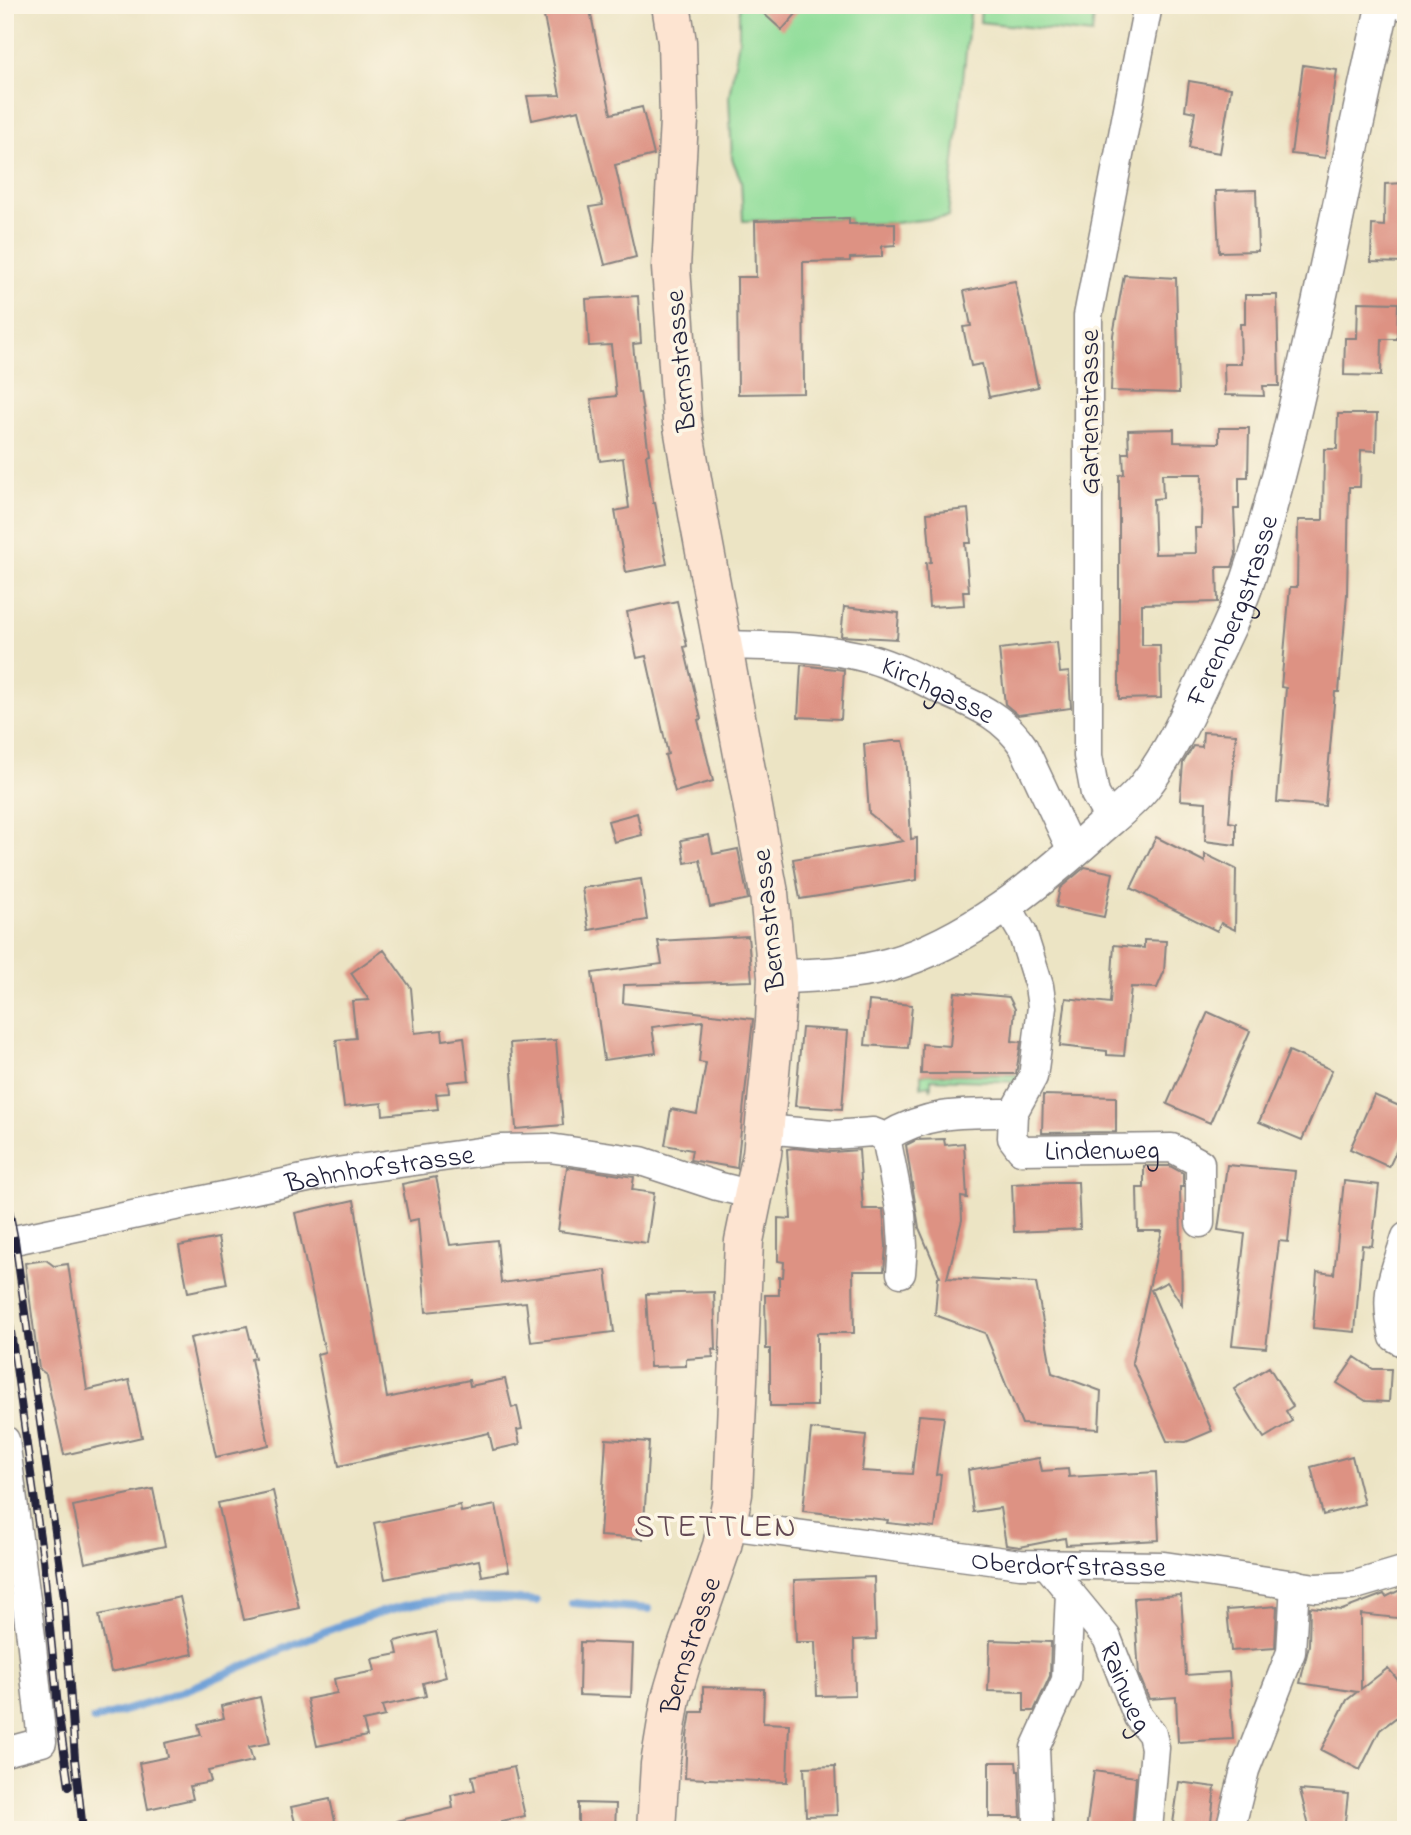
<svg xmlns="http://www.w3.org/2000/svg" width="1411" height="1835" viewBox="0 0 1411 1835" font-family="'Indie Flower',sans-serif">
<style>
.green{fill:#93de9b;stroke:#5a806b;stroke-width:2}
.lines{fill:none;stroke-linecap:round;stroke-linejoin:round}
.stream{stroke:#6c9fd7;stroke-width:8}
.building{fill:#dd9283;fill-rule:evenodd}
.minor-casing{stroke:#878380;stroke-width:31}
.tertiary-casing{stroke:#878380;stroke-width:36}
.secondary-casing{stroke:#878380;stroke-width:41}
.minor{stroke:#fff;stroke-width:28}
.tertiary{stroke:#fff;stroke-width:33}
.secondary{stroke:#fde4d1;stroke-width:38}
.rail-casing{stroke:#22223b;stroke-width:8}
.rail{stroke:#fcf5e5;stroke-width:5;stroke-dasharray:16;stroke-linecap:butt}
.labels{text-anchor:middle;stroke-width:7;stroke-linejoin:round;paint-order:stroke}
.street-label{font-size:28px;fill:#22223b;stroke:#fcf5e5}
.quarter-label{font-size:32px;letter-spacing:2px;fill:#634954;stroke:#fcf5e5}
</style>
<rect width="100%" height="100%" fill="#fcf5e5"/>
<filter id="ink" filterUnits="userSpaceOnUse"><feTurbulence type="fractalNoise" baseFrequency=".0143" numOctaves="2"/><feDisplacementMap in="SourceGraphic" scale="14" xChannelSelector="R" yChannelSelector="G"/><feConvolveMatrix kernelMatrix="1 2 1 2 8 2 1 2 1" color-interpolation-filters="sRGB"/></filter>
<filter id="wash" filterUnits="userSpaceOnUse"><feTurbulence type="fractalNoise" baseFrequency=".00686" numOctaves="4" result="noise"/><feDisplacementMap in="SourceGraphic" scale="28" xChannelSelector="R" yChannelSelector="G"/><feGaussianBlur stdDeviation="1.57" result="paint"/><feColorMatrix in="noise" values="0 0 0 0 0 0 0 0 0 0 0 0 0 0 0 0 0 1.4 0 .05"/><feComposite in="paint" operator="in"/></filter>
<g filter="url(#wash)">
<rect width="100%" height="100%" fill="#ece4c4"/>
<path class="green" d="M 739,5 L 971,5 L 948,217 L 895,223 L 849,224 L 849,218 L 743,221 L 741,180 L 732,159 L 729,96 L 739,40 Z
M 981,5 L 1095,5 L 1092,34 L 980,22 Z
M 921,1074 L 1026,1075 L 1022,1082 L 931,1079 L 931,1090 L 929,1085 L 921,1087 Z"/>
<g class="lines">
<path class="stream" d="M 572,1603 L 649,1609
M 94,1720 C 119,1712 145,1705 170,1696 C 251,1667 328,1622 413,1604 C 452,1596 496,1598 536,1601"/>
</g>
<g id="blocks">
<path class="building" d="M 553,5 L 589,5 L 611,114 L 642,107 L 654,155 L 615,165 L 636,257 L 605,265 L 590,207 L 603,205 L 579,110 L 532,120 L 527,96 L 560,95 L 542,7 Z
M 754,5 L 804,5 L 782,30 Z
M 1303,65 L 1337,70 L 1325,158 L 1291,154 Z
M 1189,81 L 1231,88 L 1220,153 L 1189,148 L 1195,112 L 1185,110 Z
M 1406,183 L 1406,263 L 1371,262 L 1372,225 L 1384,226 L 1385,184 Z
M 1256,190 L 1258,251 L 1219,252 L 1216,191 Z
M 849,218 L 849,224 L 895,223 L 895,245 L 882,246 L 882,257 L 850,258 L 850,261 L 803,262 L 804,393 L 738,394 L 737,277 L 756,277 L 755,221 Z
M 1124,275 L 1176,278 L 1179,393 L 1111,391 L 1113,335 Z
M 1015,281 L 1038,387 L 989,397 L 982,364 L 971,366 L 963,327 L 971,326 L 964,291 Z
M 1245,295 L 1277,295 L 1279,386 L 1263,386 L 1264,396 L 1225,395 L 1224,364 L 1241,364 L 1240,324 L 1245,324 Z
M 638,296 L 641,343 L 633,344 L 638,393 L 640,392 L 649,454 L 646,455 L 653,503 L 655,503 L 667,564 L 626,572 L 615,511 L 629,508 L 623,458 L 600,461 L 591,399 L 616,396 L 611,345 L 589,346 L 586,299 Z
M 1358,302 L 1398,303 L 1397,339 L 1382,339 L 1381,376 L 1344,375 L 1345,338 L 1357,338 Z
M 1338,414 L 1377,414 L 1376,451 L 1361,450 L 1360,487 L 1349,487 L 1347,594 L 1339,692 L 1335,692 L 1325,806 L 1277,802 L 1286,688 L 1281,687 L 1290,587 L 1297,587 L 1298,520 L 1323,520 L 1324,449 L 1337,449 Z
M 1219,428 L 1249,428 L 1248,477 L 1239,477 L 1239,509 L 1234,509 L 1236,555 L 1232,567 L 1217,567 L 1218,602 L 1142,604 L 1142,645 L 1160,645 L 1161,698 L 1119,699 L 1119,475 L 1124,474 L 1123,453 L 1129,453 L 1128,430 L 1174,429 L 1174,442 L 1219,443 ZM 1162,474 L 1202,474 L 1201,528 L 1195,528 L 1196,553 L 1155,554 L 1153,499 L 1163,498 Z
M 968,509 L 971,543 L 965,543 L 969,591 L 963,591 L 964,605 L 929,607 L 926,563 L 931,562 L 927,513 Z
M 677,601 L 687,646 L 684,647 L 701,719 L 698,720 L 713,781 L 675,792 L 665,755 L 668,754 L 646,656 L 637,658 L 627,612 Z
M 844,607 L 899,613 L 897,639 L 841,636 Z
M 1057,642 L 1060,673 L 1069,672 L 1071,708 L 1018,715 L 1005,704 L 999,649 Z
M 801,665 L 844,670 L 841,719 L 798,717 Z
M 1203,732 L 1236,734 L 1229,822 L 1236,823 L 1236,845 L 1205,841 L 1206,802 L 1180,800 L 1183,763 L 1193,746 L 1202,747 Z
M 893,741 L 903,741 L 906,753 L 911,839 L 917,838 L 917,880 L 800,899 L 793,859 L 903,841 L 869,813 L 864,744 Z
M 637,813 L 642,835 L 614,842 L 608,821 Z
M 709,835 L 713,854 L 738,849 L 748,899 L 710,907 L 700,860 L 685,863 L 681,840 Z
M 1156,837 L 1205,862 L 1205,854 L 1236,869 L 1235,930 L 1221,923 L 1217,931 L 1131,888 Z
M 1085,867 L 1113,873 L 1104,917 L 1056,907 L 1060,888 Z
M 641,879 L 647,920 L 589,930 L 582,888 Z
M 748,936 L 752,981 L 624,985 L 623,1003 L 753,1019 L 737,1168 L 690,1160 L 692,1150 L 665,1145 L 671,1109 L 697,1114 L 706,1063 L 699,1062 L 703,1021 L 652,1027 L 656,1053 L 604,1060 L 592,973 L 662,964 L 658,941 Z
M 1144,940 L 1166,941 L 1164,972 L 1157,988 L 1131,987 L 1124,1056 L 1107,1055 L 1107,1051 L 1060,1046 L 1066,998 L 1110,1003 L 1114,945 L 1144,948 Z
M 384,950 L 411,988 L 415,1033 L 442,1030 L 443,1040 L 464,1037 L 469,1080 L 448,1082 L 449,1093 L 436,1094 L 438,1109 L 383,1115 L 382,1103 L 344,1107 L 336,1040 L 356,1038 L 352,1001 L 369,1000 L 351,973 Z
M 955,992 L 1009,997 L 1015,1009 L 1012,1041 L 1021,1042 L 1016,1074 L 921,1074 L 922,1044 L 950,1046 Z
M 869,1001 L 912,1005 L 908,1048 L 865,1045 Z
M 1208,1012 L 1250,1031 L 1210,1123 L 1167,1104 Z
M 802,1028 L 848,1031 L 842,1109 L 795,1106 Z
M 556,1040 L 563,1125 L 516,1129 L 510,1043 Z
M 1289,1051 L 1332,1070 L 1302,1140 L 1259,1122 Z
M 1043,1095 L 1116,1097 L 1116,1132 L 1042,1133 Z
M 1374,1095 L 1406,1109 L 1406,1130 L 1389,1167 L 1350,1149 Z
M 944,1139 L 945,1145 L 964,1143 L 967,1198 L 961,1197 L 962,1220 L 947,1278 L 1036,1283 L 1052,1373 L 1101,1391 L 1099,1429 L 1022,1424 L 985,1333 L 935,1315 L 938,1277 L 940,1277 L 919,1228 L 906,1145 L 916,1140 Z
M 794,1148 L 832,1152 L 859,1150 L 863,1209 L 883,1209 L 886,1246 L 884,1271 L 853,1271 L 854,1333 L 817,1333 L 817,1406 L 770,1406 L 770,1349 L 766,1349 L 765,1295 L 779,1295 L 779,1277 L 783,1277 L 784,1262 L 778,1261 L 778,1218 L 791,1219 L 787,1149 Z
M 1227,1165 L 1295,1171 L 1288,1242 L 1279,1241 L 1266,1348 L 1232,1345 L 1245,1234 L 1218,1230 Z
M 1144,1166 L 1170,1166 L 1183,1173 L 1183,1187 L 1180,1187 L 1182,1305 L 1167,1282 L 1151,1290 L 1212,1431 L 1186,1442 L 1167,1441 L 1132,1362 L 1162,1231 L 1138,1231 L 1137,1188 L 1144,1188 Z
M 567,1167 L 634,1177 L 632,1190 L 654,1193 L 647,1243 L 558,1231 Z
M 436,1177 L 450,1245 L 497,1240 L 501,1283 L 606,1270 L 614,1332 L 531,1342 L 526,1302 L 426,1312 L 418,1219 L 409,1221 L 402,1184 Z
M 1344,1181 L 1379,1185 L 1372,1246 L 1362,1245 L 1355,1332 L 1313,1328 L 1317,1272 L 1334,1274 Z
M 1057,1182 L 1078,1182 L 1080,1229 L 1014,1232 L 1012,1184 Z
M 354,1200 L 387,1398 L 469,1380 L 470,1386 L 505,1379 L 512,1408 L 517,1406 L 522,1429 L 517,1430 L 520,1444 L 493,1450 L 489,1433 L 339,1466 L 317,1354 L 325,1352 L 295,1213 Z
M 218,1238 L 227,1284 L 188,1292 L 179,1246 Z
M 46,1260 L 54,1266 L 68,1264 L 87,1390 L 129,1380 L 142,1437 L 64,1455 L 46,1374 L 39,1369 L 25,1263 Z
M 714,1292 L 716,1350 L 712,1349 L 713,1357 L 686,1359 L 686,1366 L 650,1367 L 646,1294 Z
M 247,1326 L 255,1358 L 251,1359 L 269,1445 L 216,1457 L 190,1338 Z
M 1355,1357 L 1373,1369 L 1391,1369 L 1389,1402 L 1366,1401 L 1337,1383 Z
M 1269,1367 L 1293,1406 L 1286,1411 L 1292,1421 L 1264,1438 L 1234,1389 Z
M 919,1415 L 944,1417 L 936,1475 L 941,1474 L 935,1528 L 887,1523 L 888,1520 L 803,1511 L 811,1429 L 866,1435 L 862,1471 L 912,1474 Z
M 606,1439 L 649,1442 L 643,1539 L 600,1536 Z
M 1352,1456 L 1364,1504 L 1323,1515 L 1311,1467 Z
M 1039,1458 L 1042,1471 L 1068,1469 L 1069,1477 L 1156,1472 L 1159,1540 L 1066,1545 L 1065,1538 L 1020,1547 L 1006,1545 L 1000,1508 L 973,1512 L 968,1470 Z
M 153,1489 L 165,1546 L 85,1563 L 73,1506 Z
M 273,1491 L 299,1608 L 244,1620 L 218,1503 Z
M 460,1505 L 461,1512 L 496,1505 L 509,1571 L 482,1576 L 479,1560 L 385,1579 L 374,1523 Z
M 874,1577 L 876,1639 L 854,1640 L 855,1695 L 817,1696 L 815,1642 L 796,1642 L 794,1580 Z
M 1406,1587 L 1406,1619 L 1361,1614 L 1361,1689 L 1388,1668 L 1406,1690 L 1406,1710 L 1380,1730 L 1360,1770 L 1321,1750 L 1347,1700 L 1357,1692 L 1300,1683 L 1309,1645 L 1310,1607 L 1342,1610 L 1384,1594 L 1386,1597 Z
M 1181,1595 L 1186,1675 L 1229,1672 L 1233,1739 L 1178,1742 L 1176,1697 L 1149,1699 L 1139,1675 L 1134,1598 Z
M 180,1597 L 193,1654 L 111,1672 L 99,1615 Z
M 1277,1606 L 1275,1648 L 1231,1651 L 1227,1610 Z
M 436,1632 L 446,1677 L 423,1683 L 426,1696 L 382,1706 L 385,1716 L 363,1721 L 367,1736 L 317,1746 L 307,1699 L 337,1693 L 334,1679 L 375,1671 L 372,1659 L 398,1654 L 395,1641 Z
M 990,1640 L 1051,1642 L 1050,1676 L 1034,1711 L 1024,1711 L 1024,1692 L 988,1691 Z
M 580,1642 L 633,1644 L 631,1697 L 579,1695 Z
M 703,1687 L 764,1689 L 763,1723 L 789,1724 L 787,1782 L 685,1778 L 687,1736 L 691,1712 L 703,1712 Z
M 260,1697 L 270,1743 L 249,1747 L 253,1761 L 208,1771 L 211,1782 L 190,1786 L 193,1799 L 148,1809 L 139,1763 L 168,1757 L 165,1743 L 201,1735 L 198,1724 L 224,1718 L 221,1706 Z
M 989,1762 L 1016,1762 L 1017,1771 L 1019,1771 L 1021,1817 L 989,1817 Z
M 835,1766 L 837,1815 L 806,1816 L 804,1767 Z
M 514,1767 L 525,1816 L 501,1821 L 503,1830 L 397,1830 L 396,1821 L 453,1808 L 451,1795 L 475,1790 L 472,1776 Z
M 1094,1771 L 1136,1777 L 1132,1830 L 1086,1830 Z
M 1179,1782 L 1215,1787 L 1210,1830 L 1172,1830 Z
M 1300,1790 L 1348,1794 L 1344,1830 L 1310,1830 Z
M 330,1799 L 337,1830 L 297,1830 L 291,1807 Z
M 578,1803 L 616,1804 L 615,1830 L 578,1830 Z"/>
</g>
</g>
<g filter="url(#ink)">
<use href="#blocks" fill-opacity="0" stroke="#878380" stroke-width="2"/>
<g class="lines">
<g class="minor-casing">
<g id="minor">
<path d="M 1403,5 L 1406,7"/>
<path id="s1" d="M 722,645 C 771,646 823,646 871,659 C 899,667 925,682 950,694 C 980,707 1004,718 1023,746 L 1073,853"/>
<path d="M 1110,820 L 1095,794 L 1088,756 L 1088,316 L 1148,5"/>
<path id="s2" d="M 1013,1113 L 1012,1138 L 1021,1150 L 1172,1148 L 1200,1163 L 1200,1223"/>
<path d="M 764,1129 L 833,1135 L 873,1132 L 886,1137"/>
<path d="M 886,1137 C 928,1111 965,1113 1013,1113 L 1033,1077 L 1042,1007 L 1039,986 L 1022,932 L 1006,905"/>
<path d="M 886,1137 L 901,1214 L 903,1246 L 901,1273"/>
<path d="M 1406,1237 C 1393,1278 1383,1293 1394,1337 L 1406,1344"/>
<path id="s3" d="M 5,1242 L 336,1172 L 500,1149 L 549,1148 L 641,1161 L 717,1186 L 754,1195"/>
<path d="M 5,1440 L 31,1637 L 42,1742 L 5,1752"/>
<path id="s4" d="M 728,1525 L 1020,1564 L 1164,1566 L 1316,1588 L 1352,1586 L 1406,1570"/>
<path id="s5" d="M 1070,1593 L 1107,1638 L 1138,1717 L 1152,1734 L 1155,1748 L 1148,1830"/>
<path d="M 1038,1821 L 1035,1748 L 1066,1680 L 1070,1593 L 1047,1565"/>
<path d="M 1230,1830 L 1245,1770 L 1291,1652 L 1295,1584"/>
</g>
</g>
<g class="tertiary-casing">
<g id="tertiary">
<path id="s6" d="M 777,977 C 814,975 852,975 889,965 C 968,942 1038,884 1098,830 C 1114,816 1131,803 1144,787 C 1169,755 1188,714 1205,677 C 1221,643 1239,609 1250,574 C 1279,486 1298,396 1318,306 C 1339,206 1361,105 1383,5"/>
</g>
</g>
<g class="secondary-casing">
<g id="secondary">
<path id="s7" d="M 656,1830 L 660,1764 L 671,1698 L 682,1661 L 722,1546 L 733,1494 L 744,1241 L 762,1154 L 775,1021 L 777,977 L 769,893 L 698,514 L 682,421 L 671,268 L 679,120 L 677,42 L 671,5"/>
</g>
</g>
<use href="#minor" class="minor"/>
<use href="#tertiary" class="tertiary"/>
<use href="#secondary" class="secondary"/>
<g class="rail-casing">
<path id="rail" d="M 5,1189 L 15,1240 L 64,1597 L 75,1759 L 83,1830
M 5,1289 L 43,1559 L 59,1717 L 69,1786"/>
</g>
<use href="#rail" class="rail"/>
</g>
</g>
<g class="labels">
<g class="street-label">
<text transform="translate(679 361) rotate(-95)" y="10">Bernstrasse</text>
<text transform="translate(1088 412) rotate(-90)" y="10">Gartenstrasse</text>
<text dy="10" stroke="none"><textPath href="#s6" startOffset="625">Ferenbergstrasse</textPath></text>
<text dy="10" stroke="none"><textPath href="#s1" startOffset="224">Kirchgasse</textPath></text>
<text transform="translate(767 920) rotate(-96)" y="10">Bernstrasse</text>
<text dy="10" stroke="none"><textPath href="#s2" startOffset="121">Lindenweg</textPath></text>
<text dy="10" stroke="none"><textPath href="#s3" startOffset="382">Bahnhofstrasse</textPath></text>
<text dy="10" stroke="none"><textPath href="#s4" startOffset="343">Oberdorfstrasse</textPath></text>
<text dy="10" stroke="none"><textPath href="#s7" startOffset="189">Bernstrasse</textPath></text>
<text dy="10" stroke="none"><textPath href="#s5" startOffset="110">Rainweg</textPath></text>
</g>
<g class="quarter-label">
<text x="716" y="1536">STETTLEN</text>
</g>
</g>
<rect width="1411" height="1835" fill="none" stroke="#fcf5e5" stroke-width="28"/>
</svg>
